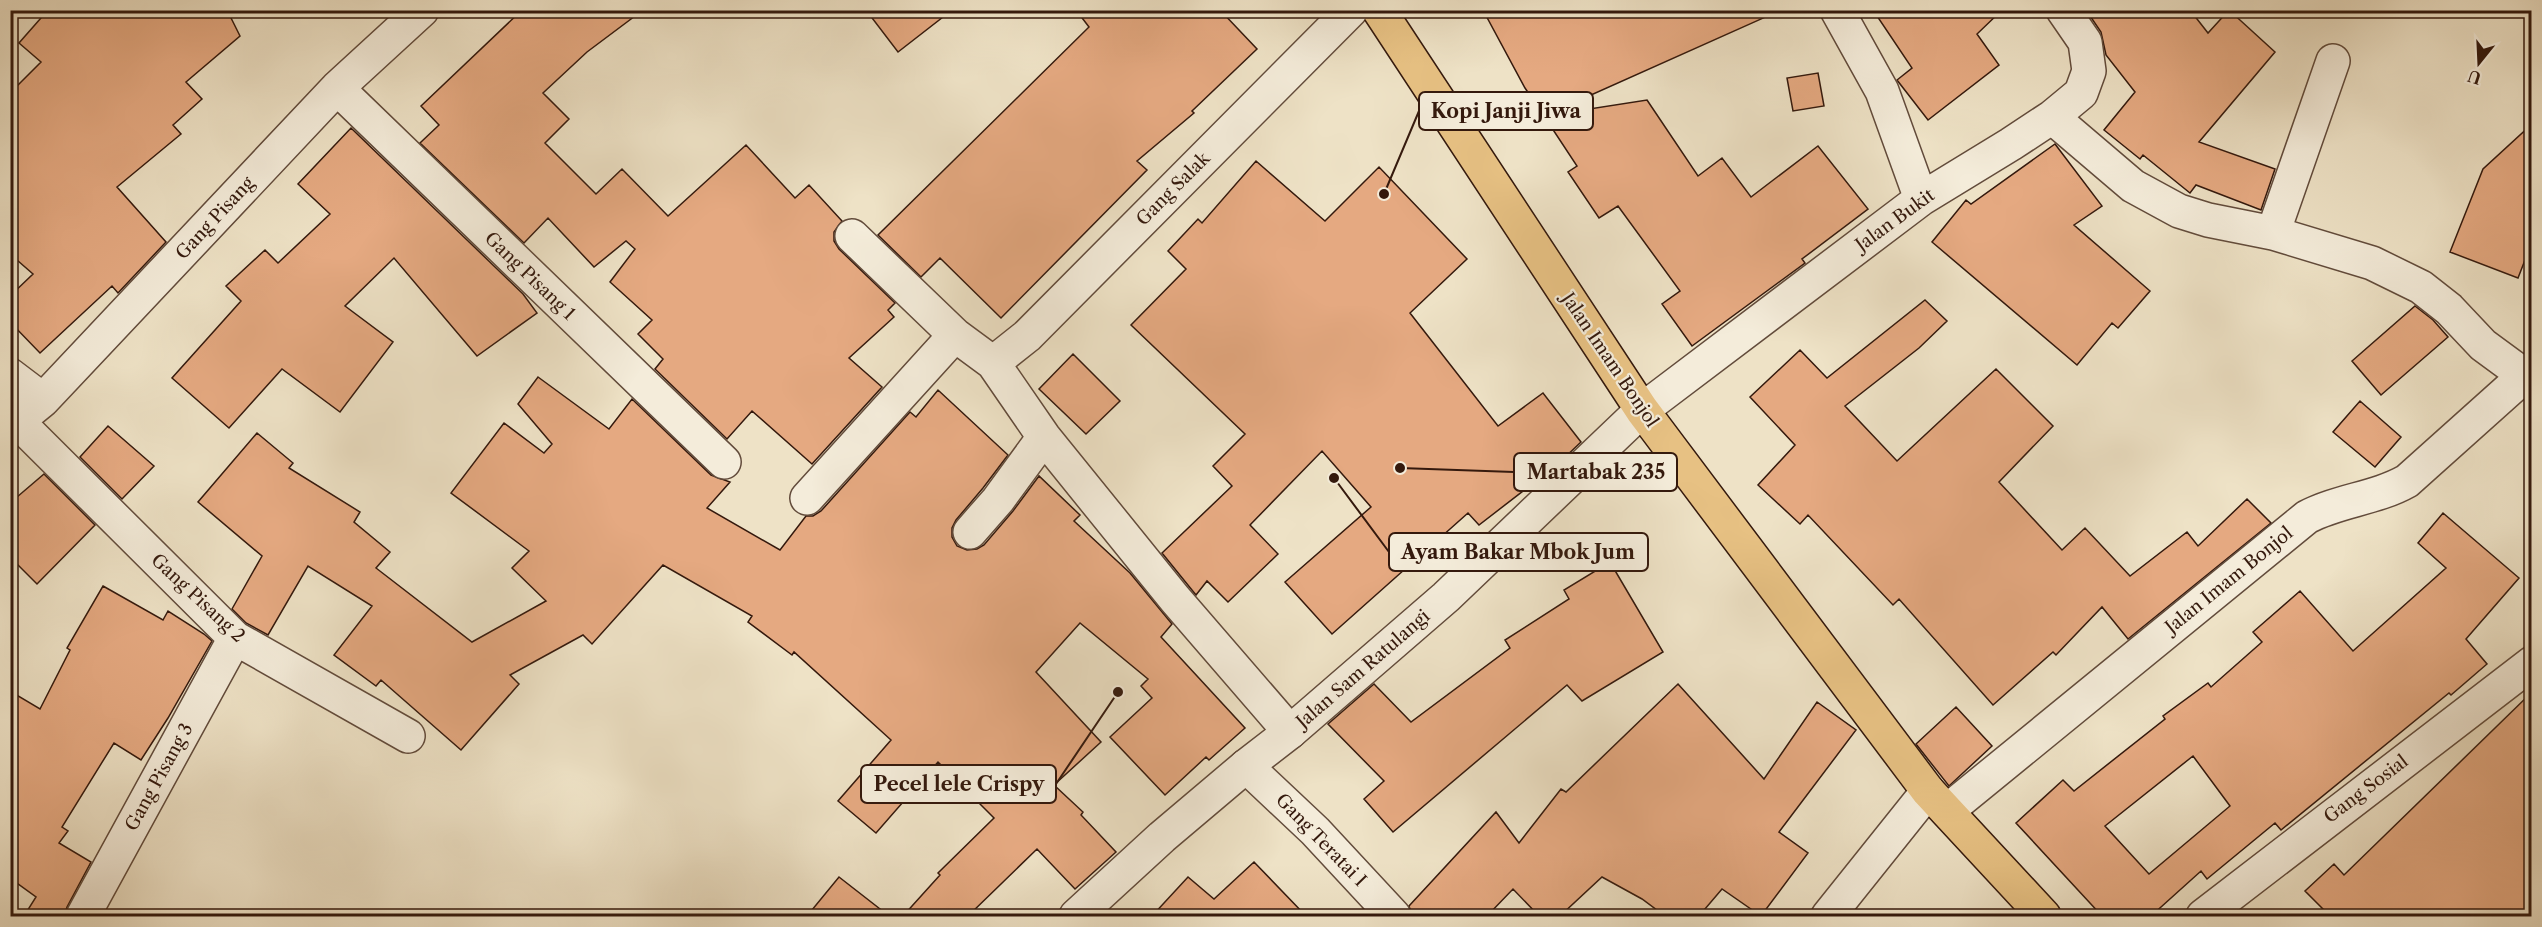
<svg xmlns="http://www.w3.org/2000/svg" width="2542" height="927" viewBox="0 0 2542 927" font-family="'Libre Caslon Text',serif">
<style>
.building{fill:#e5a981;stroke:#34190d;stroke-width:1.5;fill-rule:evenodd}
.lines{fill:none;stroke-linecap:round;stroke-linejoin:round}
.minor-casing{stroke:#624b3b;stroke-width:36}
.tertiary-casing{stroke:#624b3b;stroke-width:36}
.trunk-casing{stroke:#34190d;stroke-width:36}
.minor{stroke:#f4ecda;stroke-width:33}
.tertiary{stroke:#f4ecda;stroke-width:33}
.trunk{stroke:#e7c183;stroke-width:33}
.labels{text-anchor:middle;stroke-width:4.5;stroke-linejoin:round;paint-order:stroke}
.street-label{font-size:18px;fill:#34190d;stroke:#f4ecda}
.leader{fill:none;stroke:#34190d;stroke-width:2}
.callout-dot{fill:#34190d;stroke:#f4ecda;stroke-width:2}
.callout{fill:#f4ecda;stroke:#34190d;stroke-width:2}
.callout-label{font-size:20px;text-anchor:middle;font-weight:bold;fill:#34190d}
</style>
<rect width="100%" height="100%" fill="#eee2c6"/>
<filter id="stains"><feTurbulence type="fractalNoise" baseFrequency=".00333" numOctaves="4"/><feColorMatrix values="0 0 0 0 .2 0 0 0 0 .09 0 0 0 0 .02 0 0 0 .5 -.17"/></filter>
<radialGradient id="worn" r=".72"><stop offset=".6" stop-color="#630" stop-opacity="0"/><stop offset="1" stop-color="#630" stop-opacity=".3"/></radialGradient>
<path class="building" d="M 48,10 L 227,10 L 240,36 L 186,82 L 202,99 L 173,125 L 181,134 L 117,187 L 166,242 L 118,293 L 112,286 L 40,353 L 10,322 L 10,296 L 33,274 L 10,254 L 10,93 L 41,62 L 19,43 Z
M 522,10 L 643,10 L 587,52 L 543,93 L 569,119 L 545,143 L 596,194 L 622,169 L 668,216 L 746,145 L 795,198 L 809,185 L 842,221 L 834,232 L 834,241 L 839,249 L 895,303 L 888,310 L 894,317 L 849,358 L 882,387 L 812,464 L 752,411 L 727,439 L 655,369 L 663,359 L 638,334 L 652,320 L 610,282 L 635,249 L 626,241 L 594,267 L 548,218 L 524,243 L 420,143 L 439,125 L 421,106 Z
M 866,10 L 952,10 L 898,52 Z
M 1076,10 L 1220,10 L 1257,49 L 1192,111 L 1194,113 L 1137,161 L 1147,170 L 1001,318 L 940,258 L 921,277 L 878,235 L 1089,27 Z
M 1483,10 L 1781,10 L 1544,116 L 1525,88 Z
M 1873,10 L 2002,10 L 1977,34 L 1999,65 L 1928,120 L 1897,80 L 1912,68 Z
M 2086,10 L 2190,10 L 2208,33 L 2229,10 L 2275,52 L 2199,142 L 2275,169 L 2261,210 L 2196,185 L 2190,193 L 2143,155 L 2140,159 L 2104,130 L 2135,92 L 2106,55 L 2101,32 Z
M 1818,73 L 1824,106 L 1793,111 L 1787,78 Z
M 1647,100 L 1698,176 L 1722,158 L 1751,197 L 1818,146 L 1868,209 L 1802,259 L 1805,263 L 1692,346 L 1662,304 L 1680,291 L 1618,206 L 1599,218 L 1568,172 L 1577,166 L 1544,116 Z
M 2532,124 L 2532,242 L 2518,278 L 2450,252 L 2483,169 Z
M 351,128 L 523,294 L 537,313 L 477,356 L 394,258 L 345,306 L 393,342 L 340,412 L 282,369 L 229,428 L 172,378 L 241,301 L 226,286 L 265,250 L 278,263 L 330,214 L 298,184 Z
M 2055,144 L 2102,206 L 2074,225 L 2150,291 L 2118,328 L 2112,323 L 2077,365 L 1932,242 L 1966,200 L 1971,204 Z
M 1256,161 L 1325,221 L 1379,167 L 1467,259 L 1410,313 L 1498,426 L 1543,393 L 1581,442 L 1541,480 L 1540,478 L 1479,525 L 1468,513 L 1332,634 L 1285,582 L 1371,507 L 1322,451 L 1250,525 L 1278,554 L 1228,602 L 1207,581 L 1196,595 L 1162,553 L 1232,486 L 1213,466 L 1245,434 L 1131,325 L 1186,269 L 1168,251 L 1198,219 L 1202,223 Z
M 1925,300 L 1947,321 L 1919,348 L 1845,406 L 1897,461 L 1996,369 L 2053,426 L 1999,482 L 2062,550 L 2085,528 L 2130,576 L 2187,532 L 2198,546 L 2247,499 L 2271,523 L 2128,639 L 2102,607 L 2056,655 L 2053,652 L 1993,705 L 1899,599 L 1893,605 L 1808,515 L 1800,524 L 1758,485 L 1795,445 L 1750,397 L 1800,350 L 1827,378 Z
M 2415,306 L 2433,320 L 2448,337 L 2381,395 L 2352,361 Z
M 1073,354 L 1120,401 L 1086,434 L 1039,389 Z
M 538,377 L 609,429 L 632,399 L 711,475 L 730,482 L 707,508 L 780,550 L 806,516 L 813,516 L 821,511 L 910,412 L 916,417 L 938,390 L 1008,455 L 983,488 L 956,520 L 952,528 L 952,537 L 957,546 L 967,550 L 977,549 L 984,545 L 1013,511 L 1039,476 L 1080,515 L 1074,521 L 1130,573 L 1172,624 L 1161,637 L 1245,728 L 1209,760 L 1206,757 L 1165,795 L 1110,737 L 1152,698 L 1141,686 L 1148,679 L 1080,623 L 1036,672 L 1101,742 L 1054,785 L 1083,812 L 1081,815 L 1116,852 L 1075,889 L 1037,849 L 968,916 L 903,916 L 940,875 L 938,873 L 994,818 L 938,762 L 876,833 L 838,801 L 891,740 L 794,652 L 792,655 L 748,622 L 752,616 L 663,565 L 592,644 L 583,635 L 510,675 L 519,684 L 461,750 L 381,680 L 376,686 L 334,655 L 372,606 L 308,566 L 268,635 L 246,623 L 232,609 L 262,556 L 198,502 L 257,433 L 293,463 L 289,468 L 360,512 L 354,522 L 390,552 L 376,568 L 472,642 L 546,601 L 512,568 L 529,551 L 451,493 L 504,423 L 544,453 L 552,444 L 518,404 Z
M 2360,401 L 2401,437 L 2375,467 L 2333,432 Z
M 108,426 L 154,466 L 122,499 L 80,457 Z
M 44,474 L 95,525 L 37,584 L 10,557 L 10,503 Z
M 2443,513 L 2519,578 L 2466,639 L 2487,664 L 2451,695 L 2449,693 L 2281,830 L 2275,823 L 2207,879 L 2201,871 L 2151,916 L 2102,916 L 2016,823 L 2063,780 L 2074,791 L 2165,719 L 2163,716 L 2208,683 L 2211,687 L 2262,642 L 2253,632 L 2300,591 L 2353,651 L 2446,568 L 2418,543 ZM 2193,756 L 2230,806 L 2149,874 L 2105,826 Z
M 1610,562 L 1663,652 L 1582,701 L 1567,685 L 1393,832 L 1364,799 L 1384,781 L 1328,724 L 1374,684 L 1411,722 L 1510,648 L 1505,640 L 1569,599 L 1564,590 Z
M 103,586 L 163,620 L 168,611 L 204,634 L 212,641 L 168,718 L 141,760 L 114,743 L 62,827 L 68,831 L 59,843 L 91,862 L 67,907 L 64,916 L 24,916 L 36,897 L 10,878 L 10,691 L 40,709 L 70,650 L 67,648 Z
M 1678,684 L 1764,779 L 1817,702 L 1856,730 L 1779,832 L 1808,853 L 1761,916 L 1722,889 L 1699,916 L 1665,916 L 1642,899 L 1602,877 L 1560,916 L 1539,916 L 1513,889 L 1487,916 L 1412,916 L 1409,906 L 1496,812 L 1519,843 L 1561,789 L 1566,792 Z
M 2532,692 L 2532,916 L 2330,916 L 2305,891 L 2334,864 L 2344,875 Z
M 1956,707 L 1992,746 L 1949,786 L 1916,744 Z
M 1254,862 L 1306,916 L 1152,916 L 1188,877 L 1214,899 Z
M 839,877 L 889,916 L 807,916 Z"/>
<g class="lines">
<g class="minor-casing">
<path id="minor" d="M 1837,10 L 1882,91 L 1921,199
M 337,88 L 724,462
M 2052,117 L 2133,186 L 2179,211 L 2208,220 L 2273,233 L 2372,263 L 2421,287 L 2449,309 L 2483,345 L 2532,381
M 2273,233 L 2333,61
M 852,236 L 955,335 L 993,363 L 1044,437 L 1175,599 L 1290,732
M 993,363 L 1027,336 L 1351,10
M 10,375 L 43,400
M 1642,410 L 1921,199 L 2011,144 L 2052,117 L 2081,93 L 2089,71 L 2085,42 L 2063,10
M 17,421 L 235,638 L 408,736
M 10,427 L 43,400 L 337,88 L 422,10
M 807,498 L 955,335
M 970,532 L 998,500 L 1044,437
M 1246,766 L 1315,831 L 1394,916
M 1947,811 L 2307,517 C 2339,500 2375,499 2407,481 L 2532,369
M 83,916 L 235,638
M 1828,916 L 1928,791
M 2203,916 L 2532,663"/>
</g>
<g class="tertiary-casing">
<path id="tertiary" d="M 1076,916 L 1162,837 L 1246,766 L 1290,732 L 1446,597 L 1642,410"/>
</g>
<g class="trunk-casing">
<path id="trunk" d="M 1379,10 L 1642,410 L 1928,791 L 2044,916"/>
</g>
<use href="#minor" class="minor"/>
<use href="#tertiary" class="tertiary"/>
<use href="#trunk" class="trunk"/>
</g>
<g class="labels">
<g class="street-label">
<text transform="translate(1173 189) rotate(-45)" y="6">Gang Salak</text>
<text transform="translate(215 218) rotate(-47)" y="6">Gang Pisang</text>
<text transform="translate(1895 220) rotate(-36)" y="6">Jalan Bukit</text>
<text transform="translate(530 276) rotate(44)" y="6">Gang Pisang 1</text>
<text transform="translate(1610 360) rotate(56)" y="6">Jalan Imam Bonjol</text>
<text transform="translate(2229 580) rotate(-39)" y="6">Jalan Imam Bonjol</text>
<text transform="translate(198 598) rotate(43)" y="6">Gang Pisang 2</text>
<text transform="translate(1363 669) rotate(-41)" y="6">Jalan Sam Ratulangi</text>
<text transform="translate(159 777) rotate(-61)" y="6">Gang Pisang 3</text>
<text transform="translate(2366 789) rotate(-37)" y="6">Gang Sosial</text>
<text transform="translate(1321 840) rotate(46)" y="6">Gang Teratai I</text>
</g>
</g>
<path class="leader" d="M1384 194L1419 111M1400 468L1514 472M1334 478L1389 552M1118 692L1056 784"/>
<g class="callout-dot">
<circle cx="1384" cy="194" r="6"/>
<circle cx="1400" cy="468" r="6"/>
<circle cx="1334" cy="478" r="6"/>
<circle cx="1118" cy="692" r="6"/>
</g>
<g class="callout">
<rect x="1419" y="92" width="174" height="38" rx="6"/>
<rect x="1514" y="453" width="163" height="38" rx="6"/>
<rect x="1389" y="533" width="259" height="38" rx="6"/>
<rect x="861" y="765" width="195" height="38" rx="6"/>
</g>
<g class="callout-label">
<text x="1506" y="118">Kopi Janji Jiwa</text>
<text x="1596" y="479">Martabak 235</text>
<text x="1518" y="559">Ayam Bakar Mbok Jum</text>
<text x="959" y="791">Pecel lele Crispy</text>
</g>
<rect width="2542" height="927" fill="none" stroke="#eee2c6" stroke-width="36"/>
<rect x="12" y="12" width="2518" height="903" fill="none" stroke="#34190d" stroke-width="3"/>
<rect x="18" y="18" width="2506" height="891" fill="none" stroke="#34190d" stroke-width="1.5"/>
<g transform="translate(2479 63) rotate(198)" stroke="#f4ecda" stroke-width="4.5" paint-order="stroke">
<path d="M0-4.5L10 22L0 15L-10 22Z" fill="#34190d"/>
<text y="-9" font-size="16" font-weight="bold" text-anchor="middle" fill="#34190d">U</text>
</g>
<rect width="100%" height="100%" filter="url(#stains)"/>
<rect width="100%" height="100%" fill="url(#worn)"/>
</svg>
